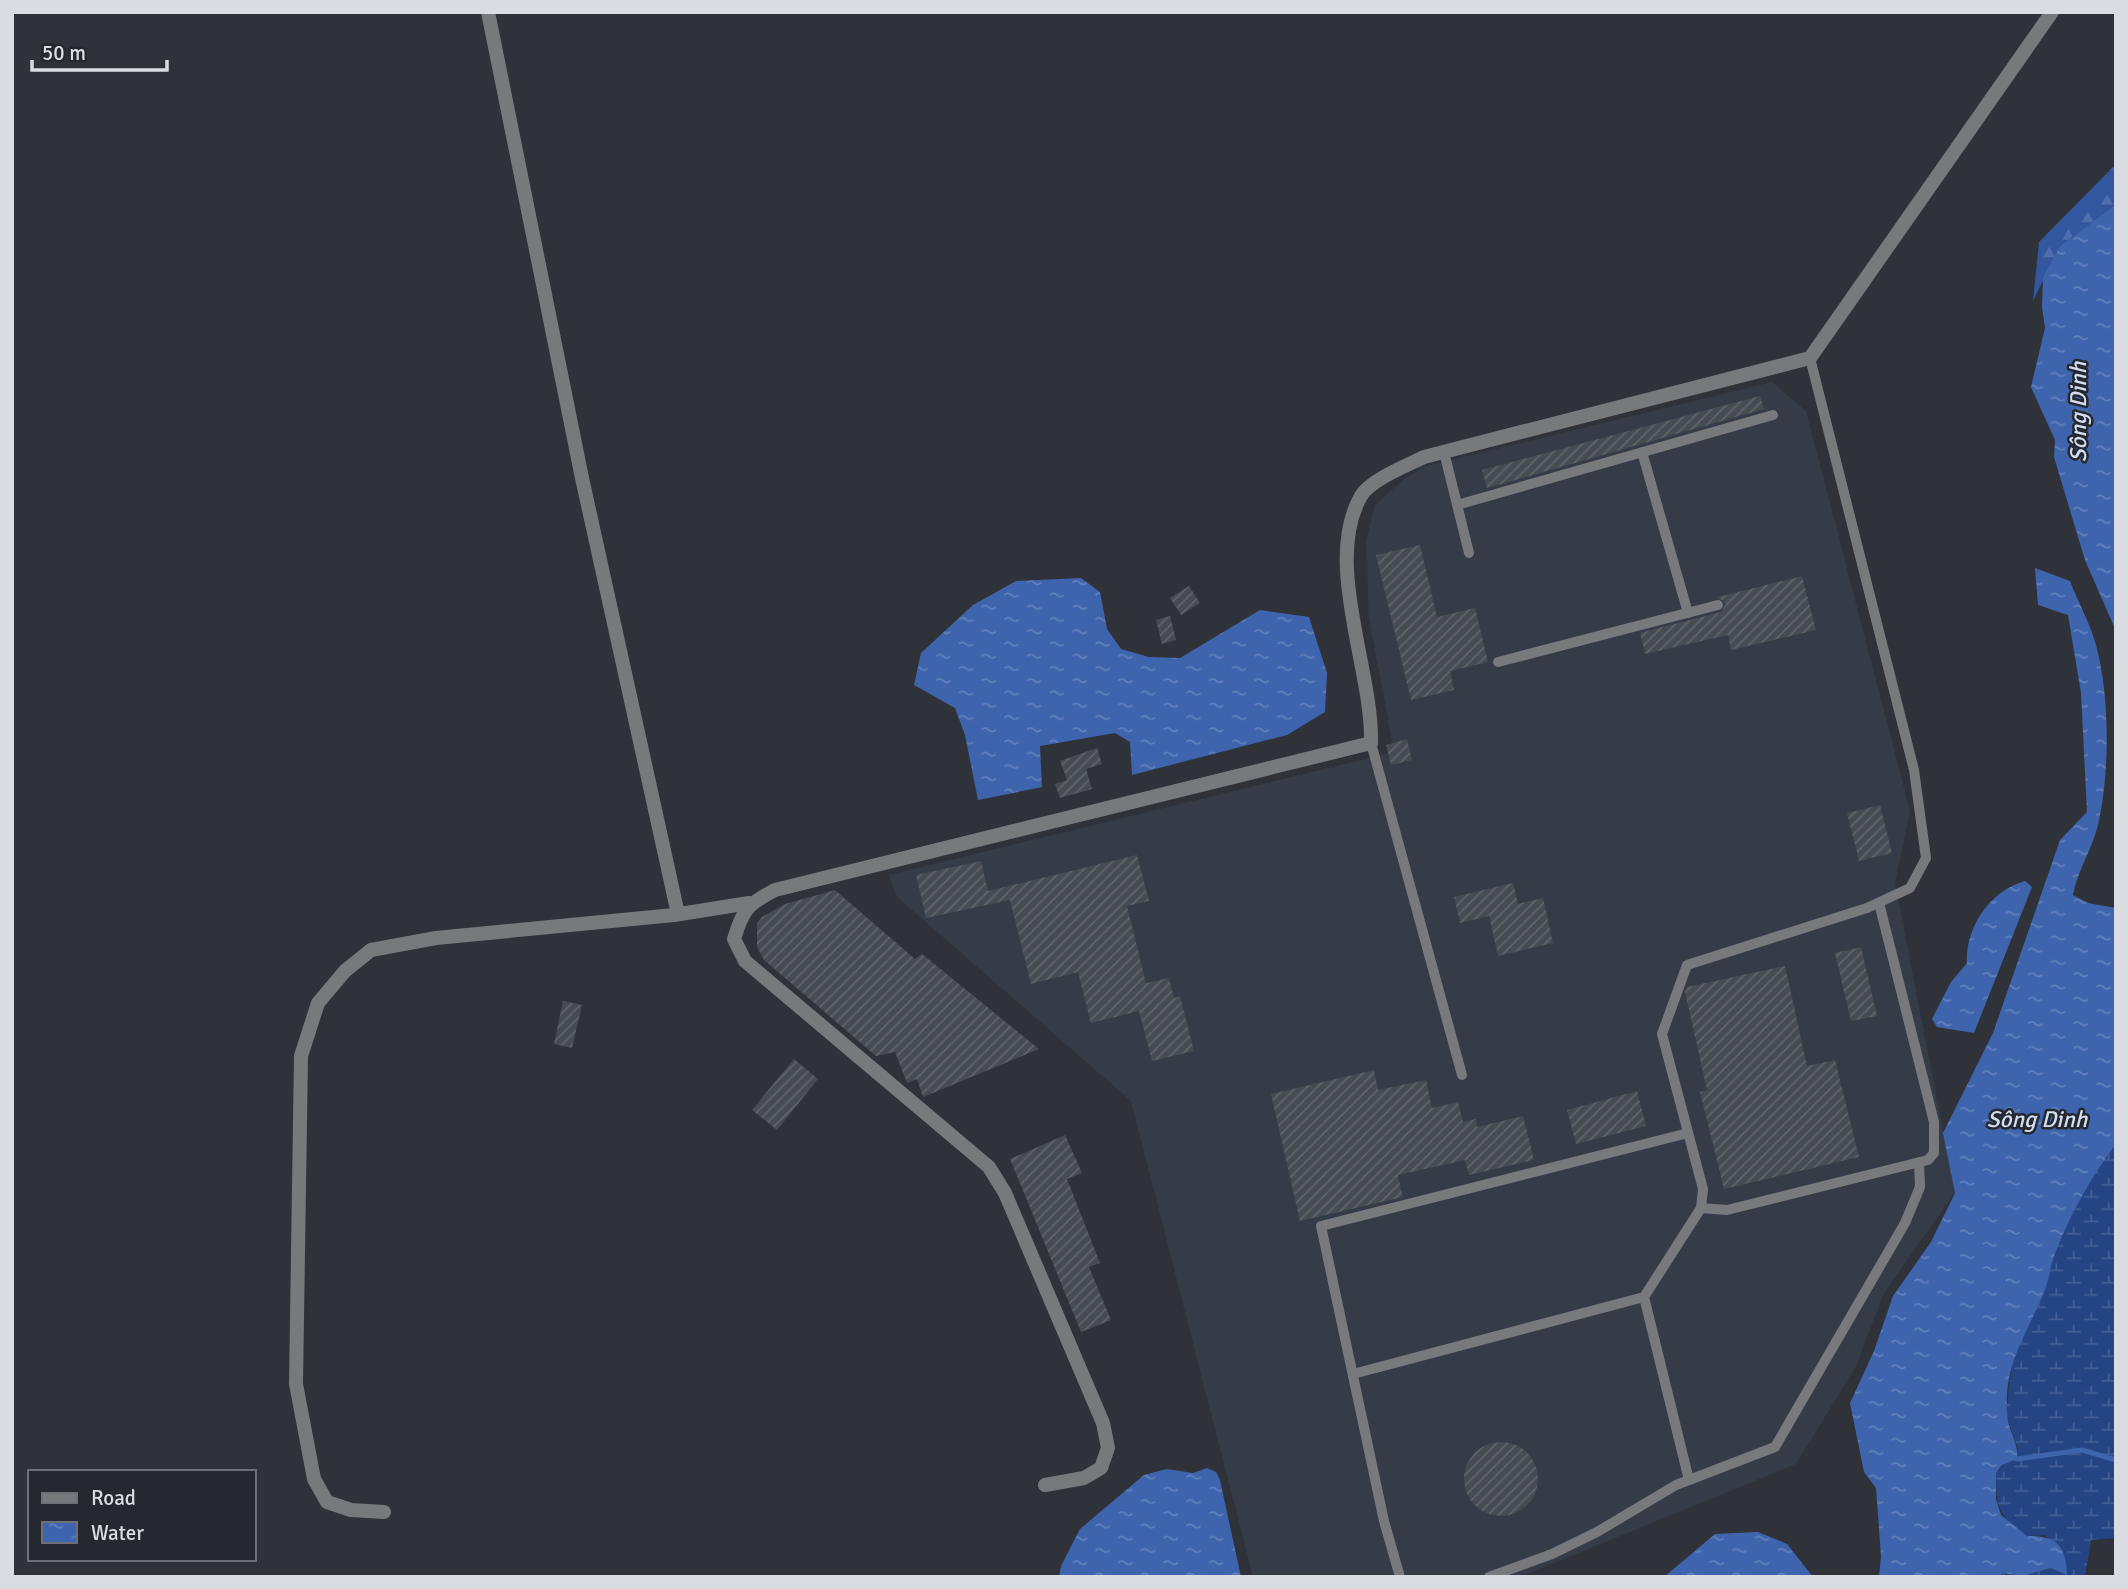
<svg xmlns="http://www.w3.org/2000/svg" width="2128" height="1589" viewBox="0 0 2128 1589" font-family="Signika,sans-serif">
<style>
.built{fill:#353c48}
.forest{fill:url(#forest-firs)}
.wetland{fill:url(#wetland-marsh)}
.water{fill:url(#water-ripples)}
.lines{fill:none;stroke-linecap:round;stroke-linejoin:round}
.stream{stroke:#3e64ad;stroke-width:5}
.building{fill:url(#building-hatch)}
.service{stroke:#77797d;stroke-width:10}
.minor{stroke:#77797d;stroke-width:14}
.labels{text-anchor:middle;stroke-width:5;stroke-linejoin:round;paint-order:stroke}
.water-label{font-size:23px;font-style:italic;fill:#d2def2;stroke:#25282f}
</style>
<defs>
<pattern id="forest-firs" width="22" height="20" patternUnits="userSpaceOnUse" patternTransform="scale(1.75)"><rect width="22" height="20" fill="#32579f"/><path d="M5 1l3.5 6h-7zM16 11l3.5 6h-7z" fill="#4f6fac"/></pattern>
<pattern id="wetland-marsh" width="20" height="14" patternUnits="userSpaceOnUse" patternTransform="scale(1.75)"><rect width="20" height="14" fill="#244484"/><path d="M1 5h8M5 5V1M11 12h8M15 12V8" fill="none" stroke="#435e95"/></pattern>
<pattern id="water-ripples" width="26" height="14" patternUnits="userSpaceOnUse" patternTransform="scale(1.75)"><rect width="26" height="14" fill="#3e64ad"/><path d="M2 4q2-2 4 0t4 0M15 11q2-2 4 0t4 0" fill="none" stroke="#6281bc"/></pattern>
<pattern id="building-hatch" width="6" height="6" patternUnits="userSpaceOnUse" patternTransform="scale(1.75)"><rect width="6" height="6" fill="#474b52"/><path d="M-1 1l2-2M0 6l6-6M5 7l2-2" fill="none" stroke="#61646b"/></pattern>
</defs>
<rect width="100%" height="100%" fill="#2f3239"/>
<path class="built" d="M 1772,382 L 1806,411 L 1910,811 L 1895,883 L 1955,1192 L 1884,1293 L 1855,1368 L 1796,1464 L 1520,1577 L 1253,1577 L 1131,1101 L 896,896 L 889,875 L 1394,752 L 1369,618 L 1366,542 L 1375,505 L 1404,479 L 1426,466 Z"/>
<path class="forest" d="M 2116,164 L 2116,204 L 2060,246 L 2033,301 L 2039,242 Z"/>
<path class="wetland" d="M 2116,1144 L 2116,1538 L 2091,1540 L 2085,1577 L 1997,1577 L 2002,1573 L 2023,1576 L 2051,1568 L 2067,1574 L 2045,1535 L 2027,1536 C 1998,1515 1996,1508 1996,1473 L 2018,1449 L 2006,1414 L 2013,1355 L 2046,1286 L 2054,1253 L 2075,1209 L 2093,1174 Z"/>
<path class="water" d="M 2116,204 L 2116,631 L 2085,560 L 2054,457 L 2055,440 L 2031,387 L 2045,328 L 2042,307 L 2043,278 L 2060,246 Z
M 2035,568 L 2070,581 C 2078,602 2090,623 2096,645 C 2110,697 2110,772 2098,825 C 2092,850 2078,869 2073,895 L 2088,903 L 2116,908 L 2116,1144 C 2091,1177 2071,1213 2056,1251 C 2051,1262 2050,1275 2046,1287 C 2029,1332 2004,1360 2007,1412 C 2007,1429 2019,1442 2017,1459 L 2002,1465 L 1996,1473 L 1996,1499 L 2001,1515 L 2027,1536 C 2057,1535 2066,1546 2067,1575 L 2051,1568 L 2023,1576 L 2003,1573 L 1997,1577 L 1879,1577 L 1881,1556 L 1876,1488 L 1864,1472 L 1850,1403 L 1874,1351 L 1893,1296 L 1931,1242 L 1955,1193 L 1943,1133 L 1993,1033 L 2060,840 L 2087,812 L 2081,693 L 2068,615 L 2038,605 Z
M 1081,578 L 1100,592 L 1107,629 L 1121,649 L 1149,657 L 1180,658 L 1260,610 L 1309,617 L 1327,673 L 1325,712 L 1287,735 L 1132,775 L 1130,742 L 1115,733 L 1040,746 L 1042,787 L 978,800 L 965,735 L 955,708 L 914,685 L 921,653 L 973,605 L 1016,581 Z
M 2025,881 L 2032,887 L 1974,1033 L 1937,1027 L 1932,1019 L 1951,982 L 1967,963 C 1965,927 1991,890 2025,881 Z
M 1207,1468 L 1216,1472 L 1220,1480 L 1241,1577 L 1059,1577 L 1061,1566 L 1080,1529 L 1144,1475 L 1167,1469 L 1193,1473 Z
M 1758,1532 L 1787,1544 L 1813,1577 L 1664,1577 L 1715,1534 Z"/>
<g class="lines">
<path class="stream" d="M 2017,1459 L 2082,1450 L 2116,1460"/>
</g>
<path class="building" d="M 1760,396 L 1764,409 L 1487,488 L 1482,470 Z
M 1420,545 L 1437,617 L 1475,608 L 1488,662 L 1450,671 L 1454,690 L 1411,700 L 1376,555 Z
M 1802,576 L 1816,630 L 1731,650 L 1728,635 L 1645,654 L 1640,633 L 1721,612 L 1726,604 L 1718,597 Z
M 1189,586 L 1200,603 L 1181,615 L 1170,598 Z
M 1170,616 L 1176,640 L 1162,644 L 1156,620 Z
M 1407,739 L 1412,760 L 1391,765 L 1386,745 Z
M 1097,748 L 1102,764 L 1086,769 L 1092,789 L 1060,798 L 1055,784 L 1067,780 L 1060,761 Z
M 1880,805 L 1892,853 L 1859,861 L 1847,813 Z
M 1137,855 L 1149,901 L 1127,906 L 1146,983 L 1169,978 L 1174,998 L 1180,996 L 1194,1051 L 1152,1061 L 1139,1011 L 1091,1023 L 1078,972 L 1031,984 L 1010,900 L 926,918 L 916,875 L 981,861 L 988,891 Z
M 1513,883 L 1518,904 L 1543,898 L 1553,943 L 1498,956 L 1489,916 L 1460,923 L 1454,897 Z
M 835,890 L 915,959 L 922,954 L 1039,1049 L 923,1097 L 917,1079 L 907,1083 L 895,1052 L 876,1056 L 764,960 L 757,947 L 757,924 L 762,917 L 785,904 Z
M 1861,947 L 1877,1016 L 1851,1021 L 1835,953 Z
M 1785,966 L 1807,1066 L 1835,1060 L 1859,1157 L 1724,1189 L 1700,1092 L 1707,1090 L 1685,992 L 1687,987 Z
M 563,1001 L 582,1005 L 572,1048 L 554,1044 Z
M 794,1059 L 818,1079 L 777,1130 L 752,1110 Z
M 1374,1070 L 1378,1090 L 1426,1080 L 1432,1108 L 1458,1102 L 1463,1122 L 1476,1119 L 1477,1127 L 1523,1116 L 1534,1160 L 1469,1175 L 1465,1160 L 1398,1175 L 1403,1197 L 1300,1221 L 1271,1094 Z
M 1637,1091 L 1646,1126 L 1576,1144 L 1567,1110 Z
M 1065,1135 L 1082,1173 L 1067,1179 L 1100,1263 L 1089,1267 L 1111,1320 L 1081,1332 L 1010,1159 Z
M1464 1479a37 37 0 1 1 74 0a37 37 0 1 1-74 0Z"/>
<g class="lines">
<path class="service" d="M 1444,452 L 1469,553
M 1642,452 L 1688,613
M 1457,505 L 1773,415
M 1498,662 L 1718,605
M 1371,743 L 1462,1075
M 1701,1208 L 1727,1210 L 1928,1160 L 1934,1153 L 1934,1122 L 1879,903
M 1644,1297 L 1689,1480
M 1353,1374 L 1644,1297 L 1701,1208 L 1703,1189 L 1662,1034 L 1687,965 L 1867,908 L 1910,888 L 1926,858 L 1914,770 L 1810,358
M 1400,1577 L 1384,1521 L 1321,1226 L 1688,1133
M 1489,1577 L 1552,1554 L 1597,1532 L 1676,1485 L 1775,1447 L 1905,1223 L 1920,1187 L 1919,1162"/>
<path class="minor" d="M 488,12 L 582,478 L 678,914
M 1045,1485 L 1084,1478 L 1101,1468 L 1108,1448 L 1103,1423 L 1005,1193 L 989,1167 L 745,961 L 734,939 C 743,909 748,904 775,890 L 1371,743 C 1373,670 1323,562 1361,496 C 1370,480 1408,465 1424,457 L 1810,358 L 2052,12
M 384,1512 L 351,1510 L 327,1502 L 314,1479 L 296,1384 L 301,1056 L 318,1003 L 345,971 L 371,950 L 436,938 L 674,915 L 749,903"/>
</g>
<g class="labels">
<g class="water-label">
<text transform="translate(2078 412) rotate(-90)" y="8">Sông Dinh</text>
<text x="2037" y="1127">Sông Dinh</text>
</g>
</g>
<rect width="2128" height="1589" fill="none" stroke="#d9dce0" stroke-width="28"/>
<rect x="28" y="1470" width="228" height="91" fill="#25282f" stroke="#6d7076" stroke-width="2"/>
<rect x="42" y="1493" width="35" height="10" fill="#77797d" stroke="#6d7076" stroke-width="2"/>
<text x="91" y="1505" font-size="21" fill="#d9dce0">Road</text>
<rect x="42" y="1522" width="35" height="21" fill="url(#water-ripples)" stroke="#6d7076" stroke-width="2"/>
<text x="91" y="1540" font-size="21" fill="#d9dce0">Water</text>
<path d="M32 60v10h135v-10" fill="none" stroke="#d9dce0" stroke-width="3.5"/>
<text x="42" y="60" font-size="21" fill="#d9dce0" stroke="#25282f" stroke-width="5" paint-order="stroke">50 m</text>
</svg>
